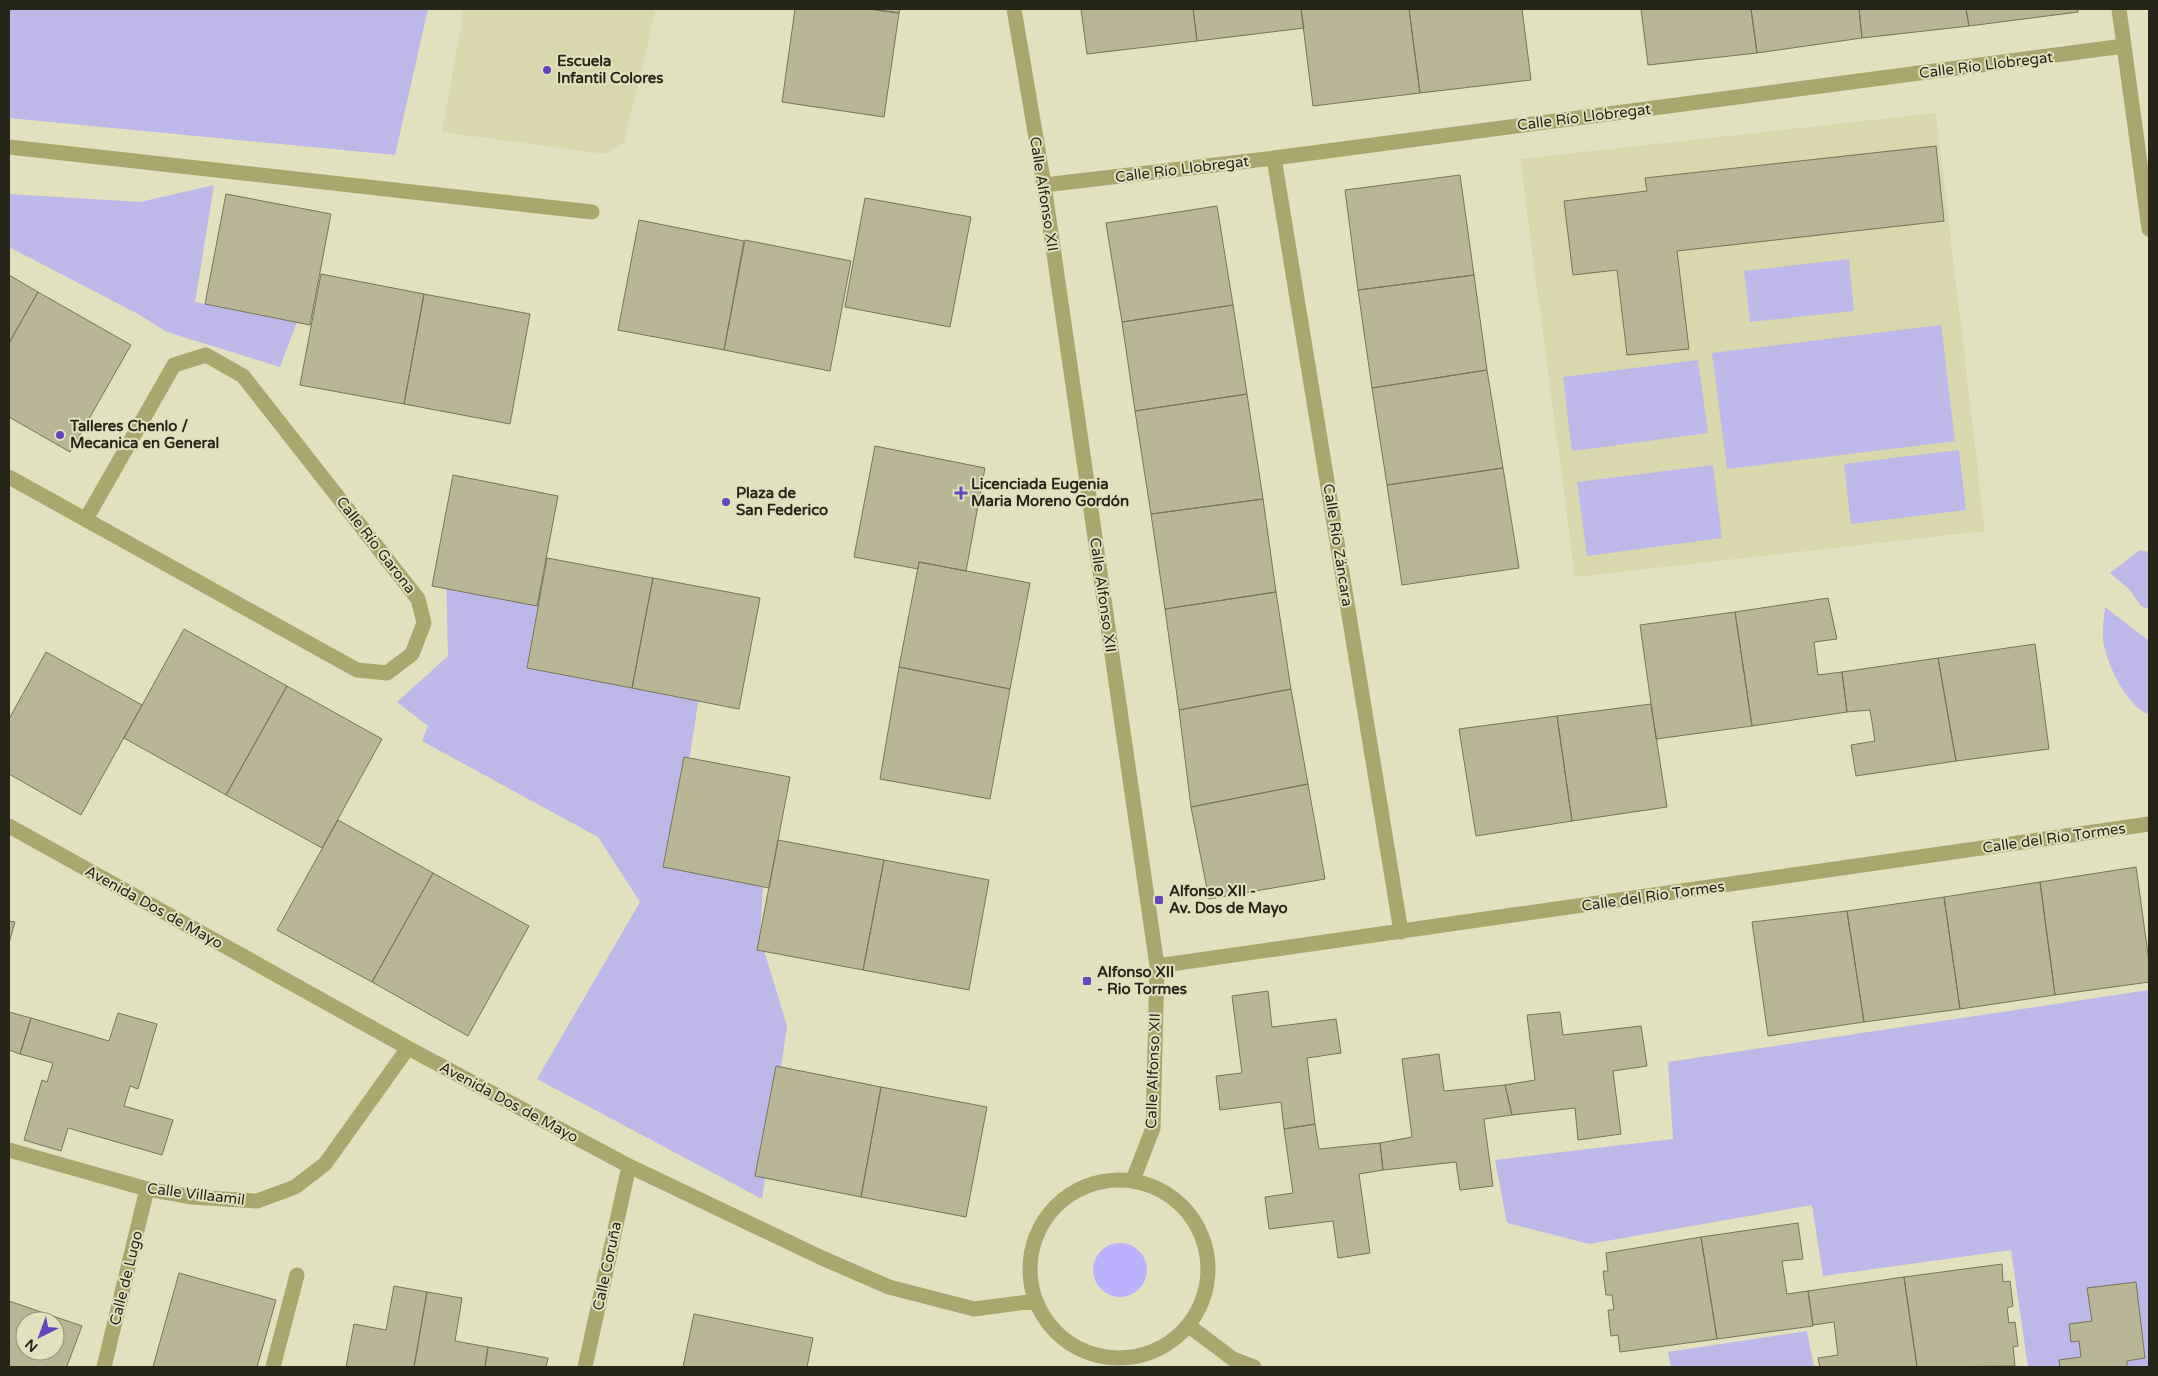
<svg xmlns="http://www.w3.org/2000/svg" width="2158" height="1376" viewBox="0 0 2158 1376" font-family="'Varela Round',sans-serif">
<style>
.built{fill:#d9d7ac}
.green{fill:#bdb7ea}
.water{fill:#bbb1fe}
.building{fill:#b8b694;stroke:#777555;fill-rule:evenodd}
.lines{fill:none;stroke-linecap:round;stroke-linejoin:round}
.minor{stroke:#a9a66e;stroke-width:15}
.poi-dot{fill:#6345bd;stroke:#e2e1bd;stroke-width:2}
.labels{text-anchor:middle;stroke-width:4;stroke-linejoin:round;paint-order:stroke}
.poi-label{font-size:15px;font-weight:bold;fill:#262618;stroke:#e2e1bd;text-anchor:start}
.street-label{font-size:15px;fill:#262618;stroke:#e2e1bd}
</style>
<rect width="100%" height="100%" fill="#e2e1bd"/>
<path class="built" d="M 464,9 L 656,9 L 624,142 L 605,154 L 442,132 Z
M 1936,113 L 1985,531 L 1575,577 L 1520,159 Z"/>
<path class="green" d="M 9,9 L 428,9 L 395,155 L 9,118 Z
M 214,185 L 195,302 L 297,322 L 280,367 L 167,332 L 138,314 L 9,247 L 9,194 L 140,202 Z
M 1849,259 L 1854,311 L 1750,322 L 1744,271 Z
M 1941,325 L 1955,441 L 1727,469 L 1712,353 Z
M 1698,360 L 1708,433 L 1572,451 L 1563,377 Z
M 1959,450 L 1966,510 L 1851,524 L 1844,464 Z
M 1713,465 L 1722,538 L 1587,556 L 1577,482 Z
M 2140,550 L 2149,552 L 2149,609 L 2141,606 L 2129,589 L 2110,573 Z
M 446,575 L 540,593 L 543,660 L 700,690 L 675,852 L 764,871 L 760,937 L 787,1026 L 762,1199 L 537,1079 L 640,902 L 598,837 L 422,741 L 428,726 L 397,702 L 448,656 Z
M 2105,607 L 2149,641 L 2149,714 C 2127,708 2105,661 2103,639 C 2102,629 2104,617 2105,607 Z
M 2149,990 L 2149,1367 L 2028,1367 L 2011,1250 L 1823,1276 L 1812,1205 L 1589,1244 L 1507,1223 L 1495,1160 L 1673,1139 L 1668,1062 Z
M 1807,1331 L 1814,1367 L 1671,1367 L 1668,1352 Z"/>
<path class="water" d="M1093 1270a27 27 0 1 1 54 0a27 27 0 1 1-54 0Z"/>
<path class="building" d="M 795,9 L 869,9 L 899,13 L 884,117 L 782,102 Z
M 869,9 L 900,9 L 899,13 Z
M 1081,9 L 1193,9 L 1197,41 L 1087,54 Z
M 1193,9 L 1301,9 L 1304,28 L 1197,41 Z
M 1301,9 L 1409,9 L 1420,93 L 1313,106 Z
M 1409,9 L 1522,9 L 1531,80 L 1420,93 Z
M 1641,9 L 1751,9 L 1757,53 L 1648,65 Z
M 1751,9 L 1859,9 L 1862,38 L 1757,53 Z
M 1859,9 L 1966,9 L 1969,26 L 1862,38 Z
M 1966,9 L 2078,9 L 2078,12 L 1969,26 Z
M 1936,146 L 1944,221 L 1677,251 L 1689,349 L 1627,355 L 1617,270 L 1573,275 L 1564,201 L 1647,191 L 1645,178 Z
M 1460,175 L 1474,275 L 1358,290 L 1345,190 Z
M 226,194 L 331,214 L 310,325 L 205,304 Z
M 865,198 L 971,217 L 950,327 L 845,307 Z
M 1217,206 L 1233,305 L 1122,322 L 1106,223 Z
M 639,220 L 744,241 L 724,350 L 618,330 Z
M 745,240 L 851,261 L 830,371 L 724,350 Z
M 321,274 L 424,294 L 404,404 L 300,385 Z
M 9,275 L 38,292 L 9,343 Z
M 1474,275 L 1487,370 L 1372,388 L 1358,290 Z
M 38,292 L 131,345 L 70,452 L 9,417 L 9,343 Z
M 424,294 L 530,314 L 510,424 L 404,404 Z
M 1233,305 L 1247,394 L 1135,411 L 1122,322 Z
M 1487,370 L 1503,468 L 1387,485 L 1372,388 Z
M 1247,394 L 1263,499 L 1151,514 L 1135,411 Z
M 875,446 L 985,468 L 966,571 L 919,562 L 918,569 L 854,557 Z
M 1503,468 L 1519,568 L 1402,585 L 1387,485 Z
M 453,475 L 558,496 L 537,606 L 432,586 Z
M 1263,499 L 1276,592 L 1165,609 L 1151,514 Z
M 547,558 L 653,578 L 632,688 L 527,668 Z
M 919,562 L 1030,583 L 1010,689 L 899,667 Z
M 653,578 L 760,598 L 739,709 L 632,688 Z
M 1276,592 L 1291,689 L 1179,710 L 1165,609 Z
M 1828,598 L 1837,639 L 1814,642 L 1818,675 L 1842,672 L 1847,712 L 1752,726 L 1735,612 Z
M 1735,612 L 1752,726 L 1656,739 L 1640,625 Z
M 184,629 L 287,686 L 226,795 L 124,738 Z
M 2035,644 L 2049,749 L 1956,761 L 1938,658 Z
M 46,652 L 142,705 L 81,815 L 9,774 L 9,719 Z
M 1938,658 L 1956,761 L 1856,776 L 1851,745 L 1875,741 L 1870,710 L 1847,712 L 1842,672 Z
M 899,667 L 1010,689 L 990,799 L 880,779 Z
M 287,686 L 382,739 L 322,848 L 226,795 Z
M 1291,689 L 1308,784 L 1191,807 L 1179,710 Z
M 1651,704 L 1667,807 L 1572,821 L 1557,716 Z
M 1557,716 L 1572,821 L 1476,836 L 1459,729 Z
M 684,757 L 790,777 L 769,888 L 663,867 Z
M 1308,784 L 1325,879 L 1209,899 L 1191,807 Z
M 338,820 L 433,873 L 372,982 L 277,930 Z
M 778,840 L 884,860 L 863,970 L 757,950 Z
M 884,860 L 989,880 L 969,990 L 863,970 Z
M 2136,867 L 2149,961 L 2149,982 L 2055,995 L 2040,882 Z
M 433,873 L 529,926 L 468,1036 L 372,982 Z
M 2040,882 L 2055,995 L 1960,1009 L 1944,897 Z
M 1944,897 L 1960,1009 L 1864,1022 L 1847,911 Z
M 1847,911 L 1864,1022 L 1768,1036 L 1752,922 Z
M 9,921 L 15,922 L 9,943 Z
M 1268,991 L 1272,1027 L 1336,1019 L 1341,1053 L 1307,1058 L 1315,1124 L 1284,1129 L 1281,1102 L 1220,1110 L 1216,1076 L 1242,1073 L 1232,996 Z
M 9,1012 L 31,1018 L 20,1054 L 9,1050 Z
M 1560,1012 L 1563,1035 L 1641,1026 L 1647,1066 L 1613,1071 L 1621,1134 L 1578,1140 L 1575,1108 L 1512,1115 L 1505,1085 L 1535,1080 L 1527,1015 Z
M 118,1013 L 157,1024 L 138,1089 L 130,1086 L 124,1106 L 173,1120 L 162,1155 L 68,1128 L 61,1151 L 24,1140 L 42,1080 L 47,1082 L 53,1063 L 20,1054 L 31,1018 L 109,1041 Z
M 1439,1054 L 1444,1091 L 1505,1085 L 1512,1115 L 1484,1119 L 1493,1186 L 1460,1190 L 1456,1162 L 1383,1170 L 1380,1143 L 1412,1137 L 1402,1059 Z
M 776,1066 L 881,1087 L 861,1197 L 755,1176 Z
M 881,1087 L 987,1107 L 966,1217 L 861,1197 Z
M 1315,1124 L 1319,1149 L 1380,1143 L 1383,1170 L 1359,1174 L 1370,1253 L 1338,1258 L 1333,1221 L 1269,1229 L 1265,1197 L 1293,1193 L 1284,1129 Z
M 1798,1223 L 1803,1259 L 1782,1261 L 1787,1294 L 1808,1291 L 1813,1326 L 1717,1339 L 1701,1237 Z
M 1701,1237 L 1717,1339 L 1620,1352 L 1618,1335 L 1611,1336 L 1608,1310 L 1614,1310 L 1612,1295 L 1606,1295 L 1603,1271 L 1608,1271 L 1606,1253 Z
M 2002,1264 L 2003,1282 L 2010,1281 L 2013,1306 L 2007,1308 L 2009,1323 L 2015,1322 L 2018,1346 L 2013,1347 L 2015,1366 L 1917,1367 L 1904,1277 Z
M 179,1273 L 276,1300 L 257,1367 L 153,1367 Z
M 1904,1277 L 1917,1367 L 1820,1367 L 1818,1358 L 1838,1355 L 1834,1322 L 1813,1325 L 1808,1291 Z
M 2136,1282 L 2145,1358 L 2127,1361 L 2127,1367 L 2060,1367 L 2059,1360 L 2081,1357 L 2079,1341 L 2071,1342 L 2069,1324 L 2092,1321 L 2087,1288 Z
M 394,1286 L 427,1292 L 414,1367 L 346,1367 L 354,1324 L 386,1330 Z
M 427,1292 L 462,1298 L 455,1341 L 488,1347 L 485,1367 L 414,1367 Z
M 9,1301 L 82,1326 L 67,1366 L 69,1367 L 9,1367 ZM 25,1321 L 55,1321 L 55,1351 L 25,1351 Z
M 694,1314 L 813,1338 L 807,1367 L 683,1367 Z
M 488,1347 L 548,1358 L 546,1367 L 485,1367 Z"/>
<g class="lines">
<path class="minor" d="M 1014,9 L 1044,185 L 1157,966 L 1153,1128 L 1133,1180
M 2119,9 L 2149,229
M 9,147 L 592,212
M 1274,158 L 1401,932
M 1044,185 L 1274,158 L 2124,46
M 9,477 L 357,670 L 387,673 L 412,654 L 424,623 L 418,599 L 243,376 L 206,355 L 174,365 L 86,519
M 9,826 L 408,1048 L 629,1166 L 822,1258 L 889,1287 L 974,1309 L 1035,1301
M 1157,966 L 2149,824
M 9,1150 L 147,1189 L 192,1197 L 257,1201 L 295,1187 L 325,1164 L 408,1048
M1030 1269a89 89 0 1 1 178 0a89 89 0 1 1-178 0Z
M 1189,1326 L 1233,1359 L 1254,1367
M 104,1367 L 147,1189
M 273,1367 L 297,1275
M 585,1367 L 629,1166"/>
</g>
<g class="poi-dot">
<circle cx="547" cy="70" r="5"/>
<circle cx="60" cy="435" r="5"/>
<path d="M958.5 485.5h5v5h5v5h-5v5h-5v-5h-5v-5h5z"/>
<circle cx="726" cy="502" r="5"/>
<rect x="1154" y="895" width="10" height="10" rx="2.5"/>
<rect x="1082" y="976" width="10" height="10" rx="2.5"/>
</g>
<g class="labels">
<g class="poi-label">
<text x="557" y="66">Escuela<tspan x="557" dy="17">Infantil Colores</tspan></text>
<text x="70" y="431">Talleres Chenlo /<tspan x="70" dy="17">Mecanica en General</tspan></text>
<text x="971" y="489">Licenciada Eugenia<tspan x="971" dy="17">Maria Moreno Gordón</tspan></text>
<text x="736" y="498">Plaza de<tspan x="736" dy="17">San Federico</tspan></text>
<text x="1169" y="896">Alfonso XII -<tspan x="1169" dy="17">Av. Dos de Mayo</tspan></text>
<text x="1097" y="977">Alfonso XII<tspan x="1097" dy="17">- Rio Tormes</tspan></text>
</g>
<g class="street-label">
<text transform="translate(1986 65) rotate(-7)" y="5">Calle Río Llobregat</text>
<text transform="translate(1584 117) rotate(-7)" y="5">Calle Río Llobregat</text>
<text transform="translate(1182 169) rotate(-7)" y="5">Calle Río Llobregat</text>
<text transform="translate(1044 194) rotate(81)" y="5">Calle Alfonso XII</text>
<text transform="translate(376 545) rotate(52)" y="5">Calle Río Garona</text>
<text transform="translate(1338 545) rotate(81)" y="5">Calle Río Záncara</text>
<text transform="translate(1103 595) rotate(82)" y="5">Calle Alfonso XII</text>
<text transform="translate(2054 838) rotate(-8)" y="5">Calle del Río Tormes</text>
<text transform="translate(1653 896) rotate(-8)" y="5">Calle del Río Tormes</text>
<text transform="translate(154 907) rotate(29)" y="5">Avenida Dos de Mayo</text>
<text transform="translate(1153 1071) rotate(-88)" y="5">Calle Alfonso XII</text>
<text transform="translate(509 1102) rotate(28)" y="5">Avenida Dos de Mayo</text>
<text transform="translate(196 1194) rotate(7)" y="5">Calle Villaamil</text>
<text transform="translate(607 1266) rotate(-78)" y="5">Calle Coruña</text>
<text transform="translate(126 1278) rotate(-76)" y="5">Calle de Lugo</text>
</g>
</g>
<rect width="2158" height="1376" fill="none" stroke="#262618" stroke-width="20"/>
<g transform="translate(40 1336) rotate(222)"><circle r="24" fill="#e2e1bd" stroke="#97967b"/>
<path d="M0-4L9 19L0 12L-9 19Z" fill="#6345bd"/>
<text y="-8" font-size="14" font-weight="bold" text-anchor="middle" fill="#262618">N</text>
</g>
</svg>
